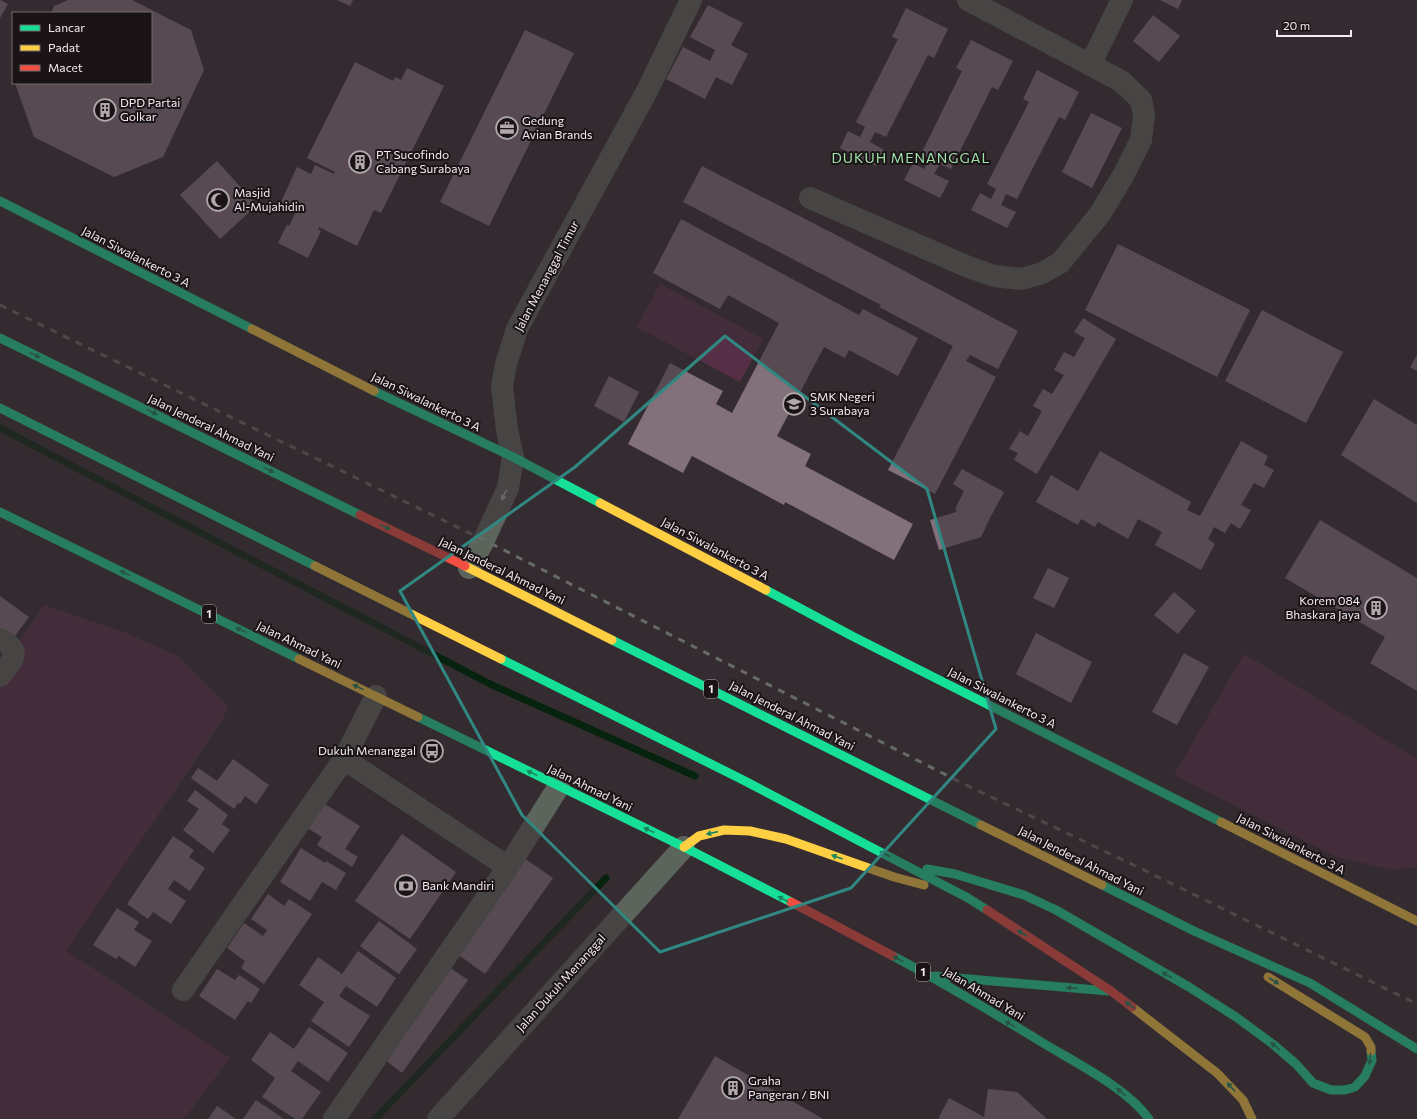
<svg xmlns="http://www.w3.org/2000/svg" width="1417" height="1119" viewBox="0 0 1417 1119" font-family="Commissioner,sans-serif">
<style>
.green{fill:#562f46}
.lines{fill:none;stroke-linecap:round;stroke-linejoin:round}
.stream{stroke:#06240d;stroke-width:7}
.building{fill:#82707a}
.street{stroke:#5c655c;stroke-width:22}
.fast{stroke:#16e098;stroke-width:9}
.slow{stroke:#ffcf43;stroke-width:9}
.jam{stroke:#f24e42;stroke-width:9}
.rail{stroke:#666b67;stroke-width:3;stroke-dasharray:7 7;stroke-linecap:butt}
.oneway{fill:#18845e}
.oneway2{fill:#b0aead}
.marked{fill:none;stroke:#318781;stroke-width:3;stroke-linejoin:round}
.labels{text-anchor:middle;stroke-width:4;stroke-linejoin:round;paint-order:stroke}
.shield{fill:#1a1417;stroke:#b3aaae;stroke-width:1}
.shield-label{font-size:11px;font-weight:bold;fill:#f4eaef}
.poi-label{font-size:12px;fill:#f4eaef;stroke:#1a1417;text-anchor:start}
.street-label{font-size:12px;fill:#f4eaef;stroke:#1a1417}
.quarter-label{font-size:14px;letter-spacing:1px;fill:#a0e0a9;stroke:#1a1417}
</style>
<rect width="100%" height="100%" fill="#342c31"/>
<path class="green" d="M 660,284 L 763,339 L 740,382 L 637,327 Z
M 44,605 L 126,633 L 178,656 L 228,707 L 223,719 L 66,951 L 230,1058 L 184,1119 L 0,1119 L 0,670 Z
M 1244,654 L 1417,759 L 1417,867 L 1393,870 L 1334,856 L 1174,775 Z"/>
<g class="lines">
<path class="stream" d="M 0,428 L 490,684 L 695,776
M 375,1119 L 606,878"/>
</g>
<path class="building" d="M 0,0 L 8,4 L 0,18 Z
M 68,0 L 132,0 L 191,30 L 204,70 L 163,157 L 114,177 L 34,137 L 15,83 L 151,83 L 151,13 L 51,13 L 54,6 Z
M 337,0 L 353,0 L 350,6 Z
M 1160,0 L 1182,0 L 1178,9 Z
M 708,5 L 743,23 L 731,45 L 748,54 L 732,85 L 716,77 L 705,99 L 666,79 L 683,47 L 710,61 L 715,50 L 690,37 Z
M 906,8 L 948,29 L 934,58 L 928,55 L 886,137 L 875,132 L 870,142 L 884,150 L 876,166 L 840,148 L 848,131 L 860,137 L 865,127 L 856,122 L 898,39 L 892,37 Z
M 1153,15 L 1180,36 L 1159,62 L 1133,41 Z
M 525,30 L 574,53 L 489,226 L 440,202 Z
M 971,40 L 1013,61 L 998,90 L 992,87 L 951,169 L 940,164 L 934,174 L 949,181 L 940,198 L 904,180 L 913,163 L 924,169 L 930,159 L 921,154 L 962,71 L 956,68 Z
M 355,62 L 393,81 L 395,77 L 401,80 L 407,68 L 444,86 L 381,213 L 374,210 L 357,246 L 319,227 L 318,229 L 321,231 L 308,258 L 278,243 L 287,225 L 289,226 L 296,212 L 280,204 L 297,167 L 311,174 L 315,165 L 334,174 L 335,172 L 307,158 Z
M 1037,70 L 1079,92 L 1065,120 L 1059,117 L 1017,199 L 1006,194 L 1001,205 L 1016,212 L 1007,228 L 971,210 L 980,193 L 991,199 L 996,189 L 987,184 L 1029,102 L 1023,99 Z
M 1091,113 L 1122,128 L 1092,188 L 1062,172 Z
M 217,161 L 257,205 L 220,239 L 180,195 Z
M 702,166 L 842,238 L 1018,331 L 998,369 L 970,355 L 966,361 L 996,377 L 935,494 L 888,470 L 953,346 L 879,307 L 881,305 L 683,202 Z
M 681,219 L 859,315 L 863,309 L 918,338 L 898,376 L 849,350 L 845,358 L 824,347 L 777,436 L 811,454 L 805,466 L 913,524 L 894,560 L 785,502 L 784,505 L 692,456 L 683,473 L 628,444 L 670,363 L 723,391 L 716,404 L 732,413 L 779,323 L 728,295 L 720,309 L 653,273 Z
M 1118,244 L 1250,310 L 1217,377 L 1085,310 Z
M 1262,310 L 1343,352 L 1306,423 L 1225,381 Z
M 1083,318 L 1116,339 L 1037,474 L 1014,460 L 1018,453 L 1009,449 L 1020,431 L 1028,436 L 1042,411 L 1033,406 L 1043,389 L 1052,394 L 1064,375 L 1054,370 L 1064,352 L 1074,357 L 1085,338 L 1074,332 Z
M 1417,355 L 1417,371 L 1410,367 Z
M 609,376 L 639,392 L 624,422 L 594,406 Z
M 1374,399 L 1417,425 L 1417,503 L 1341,455 Z
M 1241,441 L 1268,456 L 1264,465 L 1274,470 L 1264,488 L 1254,483 L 1241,505 L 1251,510 L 1240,529 L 1231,523 L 1225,533 L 1214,527 L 1208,539 L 1215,544 L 1201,570 L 1155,545 L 1162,532 L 1138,519 L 1128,539 L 1098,522 L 1095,527 L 1081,519 L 1078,525 L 1036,502 L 1051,475 L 1078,491 L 1100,451 L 1191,502 L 1187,510 L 1200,516 Z
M 962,469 L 1004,492 L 990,518 L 981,537 L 939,550 L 930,520 L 956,512 L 957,510 L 955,509 L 964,491 L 953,484 Z
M 1320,520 L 1417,578 L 1417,691 L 1370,663 L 1385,637 L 1285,578 Z
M 1048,568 L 1069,578 L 1054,608 L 1033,598 Z
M 1174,592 L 1196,611 L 1178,634 L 1154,615 Z
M 0,596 L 29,617 L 12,640 L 0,631 Z
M 1036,633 L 1092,662 L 1071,703 L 1016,674 Z
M 1184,653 L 1209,667 L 1177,725 L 1152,712 Z
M 233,759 L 269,785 L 256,804 L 245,796 L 240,804 L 238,803 L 234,809 L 191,778 L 198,768 L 217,781 Z
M 195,790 L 228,815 L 222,824 L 230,830 L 213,853 L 183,830 L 199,809 L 187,801 Z
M 320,801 L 360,826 L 345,849 L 358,857 L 352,867 L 317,845 L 322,837 L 304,826 Z
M 402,834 L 456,872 L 410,939 L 355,901 Z
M 173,836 L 194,850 L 189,857 L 205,868 L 190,891 L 174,880 L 168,889 L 186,901 L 171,924 L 153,912 L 148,919 L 127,904 Z
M 301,848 L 325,863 L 326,861 L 346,873 L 336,890 L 322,882 L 310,901 L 280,882 Z
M 524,858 L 553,878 L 485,974 L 456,953 Z
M 268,894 L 284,906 L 289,899 L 312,914 L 264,984 L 241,968 L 245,961 L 227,948 L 244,923 L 263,936 L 267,930 L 251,919 Z
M 117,908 L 139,922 L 134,930 L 152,941 L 135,967 L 119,956 L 116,959 L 93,945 Z
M 379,921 L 417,949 L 399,974 L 360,946 Z
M 358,951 L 396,978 L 377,1007 L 346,986 L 339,996 L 370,1016 L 349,1047 L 311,1021 L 324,1002 L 299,985 L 318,957 L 342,974 Z
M 449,967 L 468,980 L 402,1073 L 384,1059 Z
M 217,969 L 235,980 L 239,975 L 260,989 L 251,1003 L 248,1001 L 235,1020 L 199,996 Z
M 309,1027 L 348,1053 L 328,1082 L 298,1061 L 291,1071 L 321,1092 L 302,1119 L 295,1119 L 262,1097 L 275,1078 L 251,1060 L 270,1032 L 294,1049 Z
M 715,1056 L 823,1119 L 678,1119 Z
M 988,1089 L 1017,1092 L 1047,1119 L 938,1119 L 949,1098 L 984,1117 Z
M 256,1100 L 284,1119 L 243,1119 Z
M 217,1106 L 236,1119 L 208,1119 Z"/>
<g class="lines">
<path class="street" d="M 1090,65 L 1122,0
M 810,198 L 966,266 L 994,276 L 1022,279 L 1042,273 L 1060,263 L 1100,214 L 1124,174 L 1141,140 L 1144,115 L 1141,100 L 1121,81 L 968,0
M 469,568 L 484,540 L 508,488 L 513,457 L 507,430 L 502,386 L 506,364 L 517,329 L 647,91 L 691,0
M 0,639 C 4,642 11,645 13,650 C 17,658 4,670 0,676
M 344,759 L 376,696
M 183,990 L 344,759 L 508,867
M 334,1119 L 508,867 L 559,786
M 438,1119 L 684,847"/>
<path class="fast" d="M 0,201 L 252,329
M 0,338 L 360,515
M 374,391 L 513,457 L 600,503
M 0,408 L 315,566
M 0,512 L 299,659
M 766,590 L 852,636 L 1221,822
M 612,640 L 981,825
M 501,659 L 743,780 L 968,898 L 987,910
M 418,717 L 684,847 L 791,902
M 927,869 L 955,874 L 1024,895 L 1056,910 L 1189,987 L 1236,1017 L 1274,1045 L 1296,1064 L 1313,1083 L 1331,1090 L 1345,1090 L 1355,1087 L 1365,1076 L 1372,1060 L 1371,1051
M 1102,885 L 1194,931 L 1310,983 L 1417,1049
M 893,956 C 944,983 994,1013 1043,1043 C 1076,1063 1127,1088 1149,1119
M 935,976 L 1108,991"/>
<path class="slow" d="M 252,329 L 374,391
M 600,503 L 766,590
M 315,566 L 501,659
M 465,566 L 612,640
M 299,659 L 418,717
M 1221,822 L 1417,921
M 981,825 L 1102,885
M 684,847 L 699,836 L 724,830 L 750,831 L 786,839 L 894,877 L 924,885
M 1268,977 L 1365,1037 L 1371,1047 L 1371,1051
M 1132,1007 L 1217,1073 L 1243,1100 L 1252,1119"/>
<path class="jam" d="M 360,515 L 465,566
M 791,902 L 893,956
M 987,910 L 1111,991 L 1132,1007"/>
<path class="rail" d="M 0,305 L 484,540 L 964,784 L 1146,871 L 1417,1004"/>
</g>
<defs><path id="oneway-solid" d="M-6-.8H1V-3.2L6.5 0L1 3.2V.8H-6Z"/></defs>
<g class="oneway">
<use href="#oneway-solid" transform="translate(35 355) rotate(26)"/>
<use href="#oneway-solid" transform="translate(152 412) rotate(26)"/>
<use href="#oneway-solid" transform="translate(269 470) rotate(26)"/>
<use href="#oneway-solid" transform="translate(385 527) rotate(26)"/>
<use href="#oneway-solid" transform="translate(125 573) rotate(-154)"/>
<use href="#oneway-solid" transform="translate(241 630) rotate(-154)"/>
<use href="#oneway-solid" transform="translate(358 687) rotate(-154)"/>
<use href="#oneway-solid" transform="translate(532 773) rotate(-154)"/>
<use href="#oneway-solid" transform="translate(649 830) rotate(-154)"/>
<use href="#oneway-solid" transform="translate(712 833) rotate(167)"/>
<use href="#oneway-solid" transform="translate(885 854) rotate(-152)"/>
<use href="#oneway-solid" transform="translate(837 857) rotate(-160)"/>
<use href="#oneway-solid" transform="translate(783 899) rotate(-152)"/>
<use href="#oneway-solid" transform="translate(1022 933) rotate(-147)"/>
<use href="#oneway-solid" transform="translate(898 959) rotate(-152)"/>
<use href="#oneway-solid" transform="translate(1167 975) rotate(-150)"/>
<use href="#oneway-solid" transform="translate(1274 981) rotate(32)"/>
<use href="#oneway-solid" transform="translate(1072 988) rotate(-175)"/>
<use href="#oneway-solid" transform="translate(1130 1005) rotate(-143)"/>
<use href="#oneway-solid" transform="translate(1010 1024) rotate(-149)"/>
<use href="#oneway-solid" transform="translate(1275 1046) rotate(-141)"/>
<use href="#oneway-solid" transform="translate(1370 1059) rotate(97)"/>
<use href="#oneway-solid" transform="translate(1231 1087) rotate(-133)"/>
<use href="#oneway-solid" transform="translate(1121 1092) rotate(-140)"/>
</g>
<use class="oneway2" href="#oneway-solid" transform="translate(504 495) rotate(115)"/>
<path d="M0 0H1417V1119H0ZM 725,336 L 927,489 L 996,729 L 851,888 L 660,952 L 522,815 L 400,591 L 575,467 Z" fill="#342c31" fill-opacity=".55" fill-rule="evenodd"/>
<path class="marked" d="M 725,336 L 927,489 L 996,729 L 851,888 L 660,952 L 522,815 L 400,591 L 575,467 Z"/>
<defs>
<g id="building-ring" transform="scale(1.15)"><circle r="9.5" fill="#1a1417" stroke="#b1a8ac" stroke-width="1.5"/><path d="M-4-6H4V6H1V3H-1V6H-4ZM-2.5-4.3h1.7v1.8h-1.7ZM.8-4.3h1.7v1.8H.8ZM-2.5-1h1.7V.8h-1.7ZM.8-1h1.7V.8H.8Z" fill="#b1a8ac"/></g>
<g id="office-ring" transform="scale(1.15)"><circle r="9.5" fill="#1a1417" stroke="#b1a8ac" stroke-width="1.5"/><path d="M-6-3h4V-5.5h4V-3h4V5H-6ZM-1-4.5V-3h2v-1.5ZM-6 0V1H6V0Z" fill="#b1a8ac"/></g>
<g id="mosque-ring" transform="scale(1.15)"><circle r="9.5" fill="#1a1417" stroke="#b1a8ac" stroke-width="1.5"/><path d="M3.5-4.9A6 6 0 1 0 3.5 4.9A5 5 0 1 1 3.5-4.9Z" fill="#b1a8ac"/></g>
<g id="school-ring" transform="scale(1.15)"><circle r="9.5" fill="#1a1417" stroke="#b1a8ac" stroke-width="1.5"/><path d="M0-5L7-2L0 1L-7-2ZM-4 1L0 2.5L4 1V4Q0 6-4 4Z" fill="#b1a8ac"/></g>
<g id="bus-ring" transform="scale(1.15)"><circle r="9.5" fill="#1a1417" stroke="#b1a8ac" stroke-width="1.5"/><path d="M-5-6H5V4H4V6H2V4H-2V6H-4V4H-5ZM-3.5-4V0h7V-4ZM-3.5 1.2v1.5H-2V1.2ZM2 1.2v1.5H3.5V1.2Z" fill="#b1a8ac"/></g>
<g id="bank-ring" transform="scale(1.15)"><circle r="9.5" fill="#1a1417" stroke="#b1a8ac" stroke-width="1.5"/><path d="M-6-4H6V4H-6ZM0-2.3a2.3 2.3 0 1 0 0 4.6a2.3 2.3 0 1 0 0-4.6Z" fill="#b1a8ac"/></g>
</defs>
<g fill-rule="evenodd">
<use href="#building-ring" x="105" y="110"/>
<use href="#office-ring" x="507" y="128"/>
<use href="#building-ring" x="360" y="162"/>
<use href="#mosque-ring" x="218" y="200"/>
<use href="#school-ring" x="794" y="404"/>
<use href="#building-ring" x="1376" y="608"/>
<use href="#bus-ring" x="432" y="751"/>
<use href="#bank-ring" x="406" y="886"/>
<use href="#building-ring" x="733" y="1088"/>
</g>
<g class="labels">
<g class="shield">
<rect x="202" y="605" width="14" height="18" rx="3"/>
<rect x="704" y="680" width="14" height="18" rx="3"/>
<rect x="916" y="963" width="14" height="18" rx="3"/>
</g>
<g class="shield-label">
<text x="209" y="618">1</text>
<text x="711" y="693">1</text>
<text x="923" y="976">1</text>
</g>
<g class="poi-label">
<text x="120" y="107">DPD Partai<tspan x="120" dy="14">Golkar</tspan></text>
<text x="522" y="125">Gedung<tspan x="522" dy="14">Avian Brands</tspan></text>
<text x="376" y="159">PT Sucofindo<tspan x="376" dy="14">Cabang Surabaya</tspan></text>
<text x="234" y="197">Masjid<tspan x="234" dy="14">Al-Mujahidin</tspan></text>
<text x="810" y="401">SMK Negeri<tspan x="810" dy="14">3 Surabaya</tspan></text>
<text x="1360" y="605" text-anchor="end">Korem 084<tspan x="1360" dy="14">Bhaskara Jaya</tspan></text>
<text x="416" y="755" text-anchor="end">Dukuh Menanggal</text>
<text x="422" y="890">Bank Mandiri</text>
<text x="748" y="1085">Graha<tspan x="748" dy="14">Pangeran / BNI</tspan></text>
</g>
<g class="street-label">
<text transform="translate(136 257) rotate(27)" y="4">Jalan Siwalankerto 3 A</text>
<text transform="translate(547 276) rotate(-62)" y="4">Jalan Menanggal Timur</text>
<text transform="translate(426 402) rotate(26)" y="4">Jalan Siwalankerto 3 A</text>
<text transform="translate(211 428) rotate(26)" y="4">Jalan Jenderal Ahmad Yani</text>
<text transform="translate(715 549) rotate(28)" y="4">Jalan Siwalankerto 3 A</text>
<text transform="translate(502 571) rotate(26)" y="4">Jalan Jenderal Ahmad Yani</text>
<text transform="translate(299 645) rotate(26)" y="4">Jalan Ahmad Yani</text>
<text transform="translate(1002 698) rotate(27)" y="4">Jalan Siwalankerto 3 A</text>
<text transform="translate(792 716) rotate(27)" y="4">Jalan Jenderal Ahmad Yani</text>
<text transform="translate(590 788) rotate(26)" y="4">Jalan Ahmad Yani</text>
<text transform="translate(1291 844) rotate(27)" y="4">Jalan Siwalankerto 3 A</text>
<text transform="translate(1081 861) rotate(27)" y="4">Jalan Jenderal Ahmad Yani</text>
<text transform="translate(561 983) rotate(-48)" y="4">Jalan Dukuh Menanggal</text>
<text transform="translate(984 994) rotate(31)" y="4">Jalan Ahmad Yani</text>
</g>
<g class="quarter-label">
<text x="911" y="163">DUKUH MENANGGAL</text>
</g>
</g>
<rect x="12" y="12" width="140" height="72" fill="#1a1417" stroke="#716a6d"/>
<rect x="20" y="25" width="20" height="6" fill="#16e098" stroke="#716a6d"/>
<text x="48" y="32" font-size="12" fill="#f4eaef">Lancar</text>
<rect x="20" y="45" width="20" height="6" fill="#ffcf43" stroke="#716a6d"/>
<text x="48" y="52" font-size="12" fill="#f4eaef">Padat</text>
<rect x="20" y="65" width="20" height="6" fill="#f24e42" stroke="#716a6d"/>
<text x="48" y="72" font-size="12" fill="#f4eaef">Macet</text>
<path d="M1277 30v6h74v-6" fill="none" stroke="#f4eaef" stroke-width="2"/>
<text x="1283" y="30" font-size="12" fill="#f4eaef" stroke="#1a1417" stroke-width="3" paint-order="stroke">20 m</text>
</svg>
